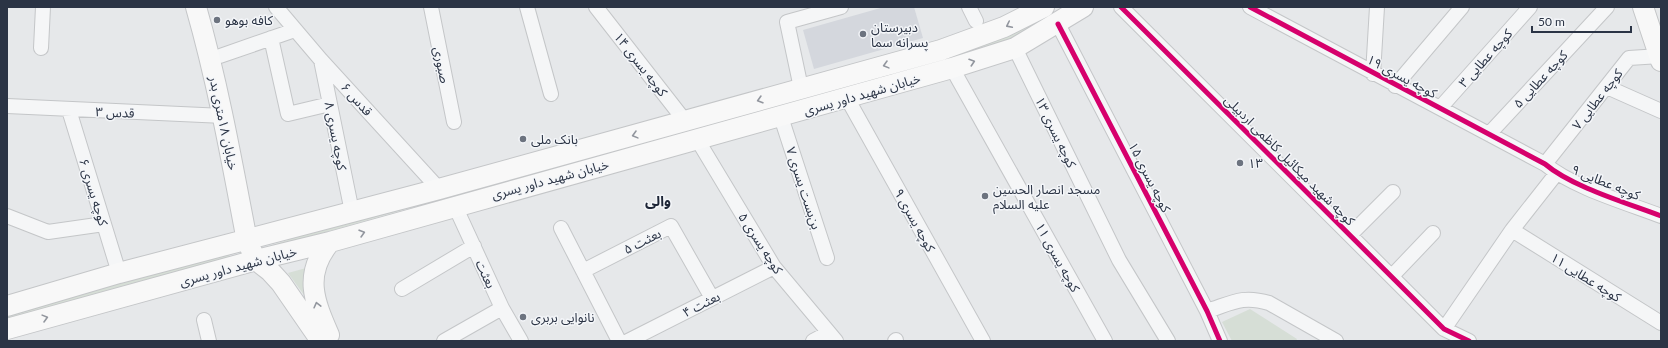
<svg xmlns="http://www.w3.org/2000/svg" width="1668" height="348" viewBox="0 0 1668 348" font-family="Lato,'Noto Sans Arabic',sans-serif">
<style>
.built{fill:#d4d7dd}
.green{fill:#d6ded6}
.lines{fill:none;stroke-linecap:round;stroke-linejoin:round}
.street-casing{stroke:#c4c6c8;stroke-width:16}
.secondary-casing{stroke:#c4c6c8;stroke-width:22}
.street{stroke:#f5f6f7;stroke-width:14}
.secondary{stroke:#f8f8f8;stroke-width:20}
.cycleway-casing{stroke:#f4f6f9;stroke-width:8}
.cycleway{stroke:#d6006c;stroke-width:5}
.oneway{stroke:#92969e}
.poi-dot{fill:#6c737f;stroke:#f4f6f9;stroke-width:1.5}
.labels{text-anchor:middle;stroke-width:3;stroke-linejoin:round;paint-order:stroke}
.poi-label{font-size:13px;fill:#2b3445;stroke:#f4f6f9;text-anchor:start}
.street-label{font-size:13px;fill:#2b3445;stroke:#f4f6f9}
.neighbourhood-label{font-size:14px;font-weight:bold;fill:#1d2536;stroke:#f4f6f9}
</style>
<rect width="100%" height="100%" fill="#e6e8ea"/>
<path class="built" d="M 884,7 L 914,7 L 923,38 L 814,69 L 803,30 Z"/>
<path class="green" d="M 1048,14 L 1050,17 L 1046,20 L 1003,43 L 711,126 L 710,124 Z
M 685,131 L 683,135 L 417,206 L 273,247 L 272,245 L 316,231 Z
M 226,253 L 230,255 L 226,259 L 7,320 L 7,315 Z
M 306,268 L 317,320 L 304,295 L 288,273 Z
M 1250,309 L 1297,339 L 1296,341 L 1232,341 L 1222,322 Z"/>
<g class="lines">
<g class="street-casing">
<path id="street" d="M 276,7 L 321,60 L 439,189
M 431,7 L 454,122
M 527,7 L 551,94
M 596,7 L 685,121
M 969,7 L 976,21
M 1121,7 L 1444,329 L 1469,341
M 1250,7 L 1545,164 C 1572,187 1627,203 1661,216
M 1058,24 L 1207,311 L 1220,341
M 271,38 L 288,114 L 330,104
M 41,48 L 43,7
M 1015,48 L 1119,260 L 1168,341
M 220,56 L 295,30
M 321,60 L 352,212
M 952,68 L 1105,341
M 1373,74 L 1377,7
M 1395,86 L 1462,7
M 1607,87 L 1661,111
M 801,88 L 787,22 L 841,7
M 847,98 L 983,341
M 7,106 L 224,116
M 1440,108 L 1530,7
M 69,110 L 119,273
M 781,117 L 827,258
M 1489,134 L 1607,7
M 697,139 L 774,267 L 836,341
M 1545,164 L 1629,58 L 1660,56
M 455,206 L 502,308 L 521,341
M 7,216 L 48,232 L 104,224
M 561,228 L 619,341
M 1512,230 L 1661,323
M 1350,235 L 1393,192
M 583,271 L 671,226 L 712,298
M 1392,276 L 1433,233
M 402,289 L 474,246
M 1207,311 C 1232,303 1242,295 1269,303 L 1336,341
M 204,320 L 209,341
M 1444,329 L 1512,230 L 1556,174
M 444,341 L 502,308
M 628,341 L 774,267
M 813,341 L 828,333
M 895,341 L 896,340"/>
</g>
<g class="secondary-casing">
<path id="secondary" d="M 196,7 C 218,84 232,162 247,241 L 256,260 L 270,271 L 281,283 L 321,341
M 1643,7 L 1661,61
M 7,306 L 119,273 L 439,189 L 941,50 L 1004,27 L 1044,7
M 7,329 L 256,260 L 330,242 L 952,68 L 1015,48 L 1083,7
M 329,335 C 314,301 303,274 330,242"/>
</g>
<use href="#street" class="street"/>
<use href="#secondary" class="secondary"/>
<g class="cycleway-casing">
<path id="cycleway" d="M 1121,7 L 1444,329 L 1469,341
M 1250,7 L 1545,164 C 1572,187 1627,203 1661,216
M 1058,24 L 1207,311 L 1220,341"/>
</g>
<use href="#cycleway" class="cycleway"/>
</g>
<defs><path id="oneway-chevron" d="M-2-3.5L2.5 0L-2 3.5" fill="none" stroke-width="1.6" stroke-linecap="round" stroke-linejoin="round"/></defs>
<g class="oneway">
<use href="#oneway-chevron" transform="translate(1009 25) rotate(154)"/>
<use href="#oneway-chevron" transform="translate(972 62) rotate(-18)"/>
<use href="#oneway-chevron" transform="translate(886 65) rotate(165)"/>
<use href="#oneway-chevron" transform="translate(760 100) rotate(164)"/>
<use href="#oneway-chevron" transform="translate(635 135) rotate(165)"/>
<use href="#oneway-chevron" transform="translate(362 233) rotate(-16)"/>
<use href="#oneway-chevron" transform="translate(317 305) rotate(-104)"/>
<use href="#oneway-chevron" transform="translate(45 318) rotate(-15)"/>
</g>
<g class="poi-dot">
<circle cx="217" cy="20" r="4"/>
<circle cx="863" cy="34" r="4"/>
<circle cx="523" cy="139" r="4"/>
<circle cx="1240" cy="163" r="4"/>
<circle cx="985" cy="196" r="4"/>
<circle cx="523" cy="317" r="4"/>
</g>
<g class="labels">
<g class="poi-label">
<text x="225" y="25">کافه بوهو</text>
<text x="871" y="32">دبیرستان<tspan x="871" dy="15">پسرانه سما</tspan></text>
<text x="531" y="144">بانک ملی</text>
<text x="1248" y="168">۱۳</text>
<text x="993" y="194">مسجد انصار الحسین<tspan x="993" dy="15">علیه السلام</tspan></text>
<text x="531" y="322">نانوایی بربری</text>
</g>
<g class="street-label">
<text transform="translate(1485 58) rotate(-48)" y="5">کوچه عطایی ۳</text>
<text transform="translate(641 64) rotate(52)" y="5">کوچه یسری ۱۴</text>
<text transform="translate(442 65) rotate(79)" y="5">صبوری</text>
<text transform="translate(1402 76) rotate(28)" y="5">کوچه یسری ۱۹</text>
<text transform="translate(1540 79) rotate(-47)" y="5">کوچه عطایی ۵</text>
<text transform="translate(862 94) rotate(-16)" y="5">خیابان شهید داور یسری</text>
<text transform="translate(357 99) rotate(48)" y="5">قدس ۶</text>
<text transform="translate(1597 99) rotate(-52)" y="5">کوچه عطایی ۷</text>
<text transform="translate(115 112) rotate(2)" y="5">قدس ۳</text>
<text transform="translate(224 123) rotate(78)" y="5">خیابان ۱۸متری بدر</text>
<text transform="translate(1056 132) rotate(64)" y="5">کوچه یسری ۱۳</text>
<text transform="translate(336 136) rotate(79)" y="5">کوچه یسری ۸</text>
<text transform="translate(1290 160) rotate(45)" y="5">کوچه شهید میکائیل کاظمی اردبیلی</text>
<text transform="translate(1150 177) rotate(63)" y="5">کوچه یسری ۱۵</text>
<text transform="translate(550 179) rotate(-15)" y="5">خیابان شهید داور یسری</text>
<text transform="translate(1606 182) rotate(22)" y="5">کوچه عطایی ۹</text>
<text transform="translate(804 188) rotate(72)" y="5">بن‌بست یسری ۷</text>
<text transform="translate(94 192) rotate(73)" y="5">کوچه یسری ۶</text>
<text transform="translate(915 220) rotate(61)" y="5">کوچه یسری ۹</text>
<text transform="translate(642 241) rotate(-27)" y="5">بعثت ۵</text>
<text transform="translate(761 243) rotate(57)" y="5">کوچه یسری ۵</text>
<text transform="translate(1058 257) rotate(61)" y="5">کوچه یسری ۱۱</text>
<text transform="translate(238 266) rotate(-15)" y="5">خیابان شهید داور یسری</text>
<text transform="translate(486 274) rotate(65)" y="5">بعثت</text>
<text transform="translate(1586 277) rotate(32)" y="5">کوچه عطایی ۱۱</text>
<text transform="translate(701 304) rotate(-27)" y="5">بعثت ۴</text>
</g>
<g class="neighbourhood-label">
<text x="658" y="206">والی</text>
</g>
</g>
<rect width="1668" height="348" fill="none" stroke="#2b3445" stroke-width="16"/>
<path d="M1532 26v6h99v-6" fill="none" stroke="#2b3445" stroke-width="2"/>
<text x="1538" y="26" font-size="12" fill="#2b3445" stroke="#f4f6f9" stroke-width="3" paint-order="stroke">50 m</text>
</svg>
